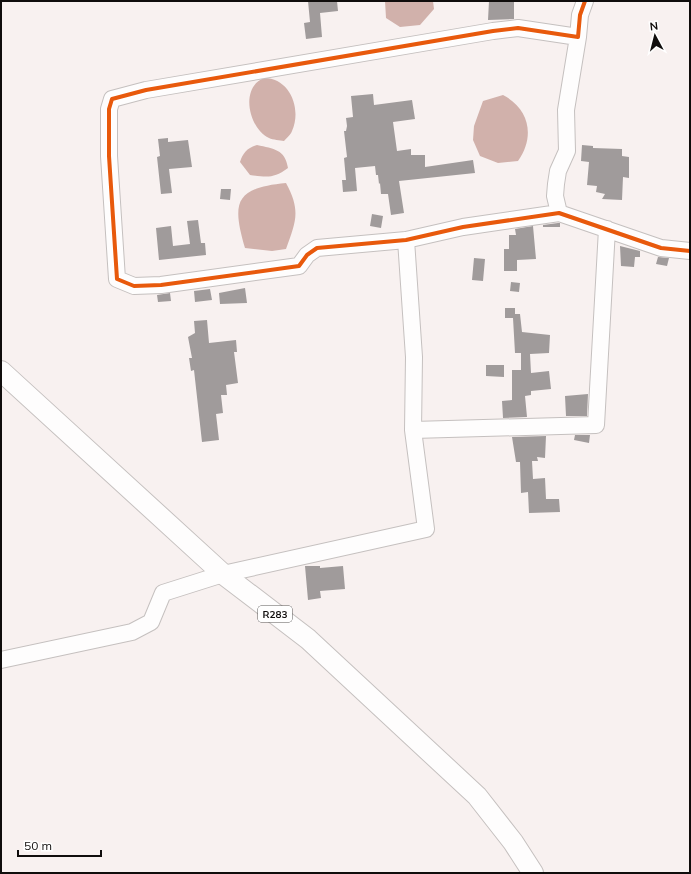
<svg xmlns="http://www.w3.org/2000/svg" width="691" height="874" viewBox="0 0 691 874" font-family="Mulish,sans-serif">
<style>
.water{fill:#d1b1ab}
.building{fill:#a09b9b}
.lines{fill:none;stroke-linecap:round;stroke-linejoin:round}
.minor-casing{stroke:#c5c0bf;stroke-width:18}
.major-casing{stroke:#c5c0bf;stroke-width:22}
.minor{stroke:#fefdfd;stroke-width:16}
.major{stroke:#fefdfd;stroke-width:20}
.cycleway-casing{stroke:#fff;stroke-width:6}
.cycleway{stroke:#e8590c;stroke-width:4}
.labels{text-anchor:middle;stroke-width:4;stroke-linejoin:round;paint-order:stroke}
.shield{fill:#fff;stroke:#585655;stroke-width:1}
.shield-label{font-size:10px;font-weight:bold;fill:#100d0c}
</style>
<rect width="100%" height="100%" fill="#f8f1f0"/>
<path class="water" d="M 385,1 L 433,1 L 434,9 L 420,25 L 400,27 L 386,18 Z
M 264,78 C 290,78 302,109 292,131 C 291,134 287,138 284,141 C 280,140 273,140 269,138 C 248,128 240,87 264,78 Z
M 503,95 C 530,109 535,137 518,161 L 498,163 L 480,156 L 473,140 L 474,126 L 483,101 Z
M 257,145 C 274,149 285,149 288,168 C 273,179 267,177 250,175 L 240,162 C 243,153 247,148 257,145 Z
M 286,183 C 301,211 296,221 286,249 L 272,251 L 245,248 C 232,203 234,188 286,183 Z"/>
<path class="building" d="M 308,1 L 337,1 L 338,11 L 320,13 L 322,37 L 306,39 L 304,23 L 310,22 Z
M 489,1 L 514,1 L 514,19 L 488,20 Z
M 373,94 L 374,105 L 412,100 L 415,119 L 393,122 L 397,151 L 411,149 L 411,155 L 425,155 L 425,167 L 473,160 L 475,173 L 399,181 L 404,213 L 391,215 L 388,194 L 381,194 L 380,183 L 379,184 L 378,175 L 376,175 L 375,166 L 355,168 L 357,191 L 343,192 L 342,180 L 346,180 L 344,158 L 347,157 L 344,131 L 346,131 L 347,126 L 346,118 L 353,117 L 351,96 Z
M 168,138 L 168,142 L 188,140 L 192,167 L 169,169 L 172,193 L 161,194 L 157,157 L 160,156 L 158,139 Z
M 582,145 L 593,146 L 593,148 L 622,149 L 622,156 L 629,157 L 629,178 L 623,177 L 622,200 L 602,199 L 605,194 L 596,192 L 597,186 L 587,185 L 589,162 L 581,161 Z
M 221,189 L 231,189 L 230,200 L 220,199 Z
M 372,214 L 383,216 L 381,228 L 370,226 Z
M 198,220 L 201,243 L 205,243 L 206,255 L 159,260 L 156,228 L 171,226 L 173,246 L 190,244 L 187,221 Z
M 558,223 L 560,223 L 560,227 L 543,227 L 543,225 Z
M 533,226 L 536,259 L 517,260 L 517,271 L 504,271 L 504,249 L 509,249 L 509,235 L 516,235 L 515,229 Z
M 620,246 L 640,251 L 640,257 L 635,257 L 634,267 L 621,266 Z
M 658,257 L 669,258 L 667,266 L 656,264 Z
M 474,258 L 485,259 L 483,281 L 472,280 Z
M 511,282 L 520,283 L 519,292 L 510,291 Z
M 245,288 L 247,303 L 220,304 L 219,293 Z
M 210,289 L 212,300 L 195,302 L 194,291 Z
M 170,293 L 171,301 L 158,302 L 157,295 Z
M 505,308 L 515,308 L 515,314 L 520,314 L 522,332 L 550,335 L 549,353 L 530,354 L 531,373 L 549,371 L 551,389 L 531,391 L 531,395 L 525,396 L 527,417 L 503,418 L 502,401 L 512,400 L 512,370 L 521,370 L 521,353 L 515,353 L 513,318 L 505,318 Z
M 207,320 L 209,343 L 236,340 L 237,352 L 234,352 L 238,383 L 226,385 L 227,395 L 221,395 L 223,413 L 216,414 L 219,440 L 202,442 L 194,370 L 191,371 L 189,358 L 192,358 L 188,337 L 195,333 L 194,321 Z
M 486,365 L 504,365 L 504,377 L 486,376 Z
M 588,394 L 587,416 L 566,416 L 565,396 Z
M 575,435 L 590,435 L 589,443 L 574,440 Z
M 546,436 L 545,458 L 537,457 L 538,461 L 532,461 L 533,479 L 545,478 L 546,499 L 559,499 L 560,512 L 529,513 L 528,492 L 521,493 L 520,462 L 516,462 L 512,437 Z
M 305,566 L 320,566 L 320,568 L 343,566 L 345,589 L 320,591 L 321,598 L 308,600 Z"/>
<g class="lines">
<g class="minor-casing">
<path id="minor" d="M 585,1 L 580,15 L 578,37 L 518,28 L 493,31 L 146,90 L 112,99 L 109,109 L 109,156 L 117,279 L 134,286 L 161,285 L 299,266 L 307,255 L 317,248 L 406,240 L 463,227 L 559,213 L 661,248 L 690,251
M 559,213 L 555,196 L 556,184 L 558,171 L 567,151 L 566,110 L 578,37
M 406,240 L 414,357 L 413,430
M 1,660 L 132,632 L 151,622 L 163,593 L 223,574 L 426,529 L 413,430 L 596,425 L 607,229"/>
</g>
<g class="major-casing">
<path id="major" d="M 1,371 L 223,574 L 308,639 L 477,796 L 513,842 L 533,873"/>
</g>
<use href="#minor" class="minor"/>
<use href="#major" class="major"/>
<g class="cycleway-casing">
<path id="cycleway" d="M 585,1 L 580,15 L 578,37 L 518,28 L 493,31 L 146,90 L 112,99 L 109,109 L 109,156 L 117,279 L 134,286 L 161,285 L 299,266 L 307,255 L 317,248 L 406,240 L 463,227 L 559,213 L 661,248 L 690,251"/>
</g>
<use href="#cycleway" class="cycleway"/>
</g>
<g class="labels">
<rect class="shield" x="258" y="606" width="34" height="16" rx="3"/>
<g class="shield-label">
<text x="275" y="618">R283</text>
</g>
</g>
<rect width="691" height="874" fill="none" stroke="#100d0c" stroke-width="4"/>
<g transform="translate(655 36) rotate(353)" stroke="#ffffff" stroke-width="3" paint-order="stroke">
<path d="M0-3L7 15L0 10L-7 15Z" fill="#100d0c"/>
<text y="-6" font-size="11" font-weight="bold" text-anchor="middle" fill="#100d0c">N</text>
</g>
<path d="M18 850v6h83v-6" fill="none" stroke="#100d0c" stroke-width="2"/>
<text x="24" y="850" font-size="12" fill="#100d0c" stroke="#ffffff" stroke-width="3" paint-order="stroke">50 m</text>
</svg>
